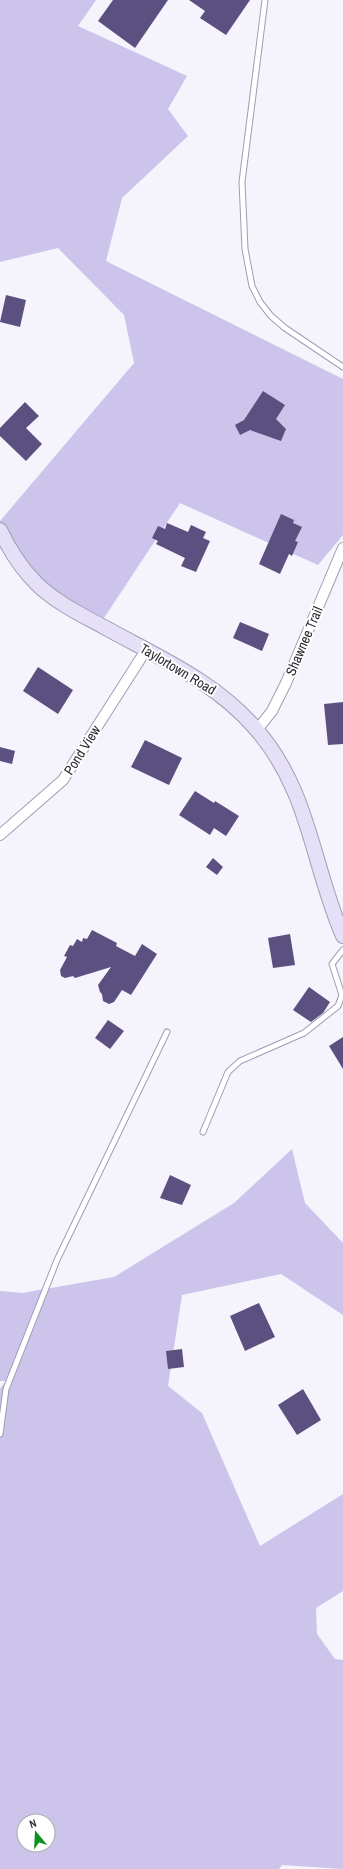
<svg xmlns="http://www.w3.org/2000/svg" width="343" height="1869" viewBox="0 0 343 1869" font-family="'Archivo Narrow',sans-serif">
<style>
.green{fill:#ccc4eb;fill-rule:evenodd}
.building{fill:#5c5081}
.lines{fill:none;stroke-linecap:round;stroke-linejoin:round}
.lane-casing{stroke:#a19db3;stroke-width:7}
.street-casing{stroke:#a19db3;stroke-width:12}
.secondary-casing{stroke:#a19db3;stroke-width:16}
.lane{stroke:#fff;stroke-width:5}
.street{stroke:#fff;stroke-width:10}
.secondary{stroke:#e5e0f8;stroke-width:14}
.labels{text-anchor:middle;stroke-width:4;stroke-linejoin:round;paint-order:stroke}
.street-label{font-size:14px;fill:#2d2c34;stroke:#fff}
</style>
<rect width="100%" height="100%" fill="#f5f3fc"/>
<path class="green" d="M 0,0 L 96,0 L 78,26 L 187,76 L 168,109 L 188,136 L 122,198 L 106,261 L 343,379 L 343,535 L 318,565 L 180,503 L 104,618 L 40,584 L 0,527 L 0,521 L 134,363 L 124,315 L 58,248 L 0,262 Z
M 292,1149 L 305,1203 L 343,1243 L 343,1315 L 281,1274 L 182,1295 L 168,1386 L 202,1413 L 260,1546 L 343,1494 L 343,1591 L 316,1608 L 317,1634 L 335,1659 L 343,1660 L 343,1869 L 282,1865 L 279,1869 L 0,1869 L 0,1389 L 6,1381 L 0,1381 L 0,1291 L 22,1293 L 114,1277 L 234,1203 ZM 24,1821 L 48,1821 L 48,1845 L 24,1845 Z"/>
<path class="building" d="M 113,0 L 168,0 L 135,48 L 98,21 Z
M 189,0 L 250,0 L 226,35 L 200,18 L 205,11 Z
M 6,295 L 26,300 L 20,327 L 0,322 Z
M 263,391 L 285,405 L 276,419 L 286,429 L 281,441 L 250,430 L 240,435 L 235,425 L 244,420 Z
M 25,402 L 39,416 L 26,428 L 42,444 L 26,461 L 0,436 L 0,428 Z
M 281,514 L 294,520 L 293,523 L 302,527 L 295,541 L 298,542 L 292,556 L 289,554 L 280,574 L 259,564 Z
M 167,523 L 188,532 L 191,525 L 206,532 L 203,538 L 210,541 L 196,572 L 181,566 L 185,558 L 156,544 L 158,541 L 152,538 L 158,526 L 165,529 Z
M 240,622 L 269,634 L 262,651 L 233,638 Z
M 38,667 L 73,690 L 58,714 L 23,691 Z
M 343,702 L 343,744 L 328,745 L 324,704 Z
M 145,740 L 182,758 L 169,785 L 131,767 Z
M 0,747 L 15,751 L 12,764 L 0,761 Z
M 195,791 L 214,803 L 215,801 L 239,816 L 226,836 L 214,828 L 210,835 L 179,815 Z
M 213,858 L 223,867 L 217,875 L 206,867 Z
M 92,930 L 117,943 L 116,946 L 135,956 L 142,944 L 157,954 L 131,995 L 122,990 L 114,1002 L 109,1004 L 103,1001 L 102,994 L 100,992 L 98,985 L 111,967 L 75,978 L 73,976 L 65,978 L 61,976 L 60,970 L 67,957 L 64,956 L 70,945 L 73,946 L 77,939 L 82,942 L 83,938 L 87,939 Z
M 290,934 L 295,965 L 273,968 L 268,938 Z
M 309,987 L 330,1002 L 323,1013 L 311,1022 L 293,1010 Z
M 108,1020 L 124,1031 L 110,1049 L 95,1038 Z
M 343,1037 L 343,1069 L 329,1046 Z
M 170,1175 L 191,1185 L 182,1205 L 160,1198 Z
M 259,1303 L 275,1337 L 245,1351 L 230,1316 Z
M 182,1349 L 184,1367 L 168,1369 L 166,1351 Z
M 303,1389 L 321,1420 L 297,1435 L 278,1405 Z"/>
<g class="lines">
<g class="lane-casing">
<path id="lane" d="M 265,0 L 242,182 L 245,249 L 252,286 L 260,302 L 271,316 L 285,328 L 343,367
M 203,1132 L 228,1072 L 240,1061 L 304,1033 L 338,1006 L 342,995 L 332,964 L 343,950
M 0,1434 L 6,1389 L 57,1260 L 167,1032"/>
</g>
<g class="street-casing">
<path id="street" d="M 257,730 L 272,711 L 286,683 L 343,548
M 0,835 L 63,780 L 146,650"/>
</g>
<g class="secondary-casing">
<path id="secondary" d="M 0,530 C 9,549 21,568 36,583 C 55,602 80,614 104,627 C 158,657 215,681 256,729 C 310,791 312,865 343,936"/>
</g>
<use href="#lane" class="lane"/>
<use href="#street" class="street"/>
<use href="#secondary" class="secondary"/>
</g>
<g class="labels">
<g class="street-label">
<text transform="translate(304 641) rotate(-67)" y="5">Shawnee Trail</text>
<text transform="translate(178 669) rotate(31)" y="5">Taylortown Road</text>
<text transform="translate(82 750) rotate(-58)" y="5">Pond View</text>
</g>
</g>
<g transform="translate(36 1833) rotate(342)"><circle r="19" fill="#ffffff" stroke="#ababae"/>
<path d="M0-3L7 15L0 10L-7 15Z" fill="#109020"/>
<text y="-6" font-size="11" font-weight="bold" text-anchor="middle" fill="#2d2c34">N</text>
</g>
</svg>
